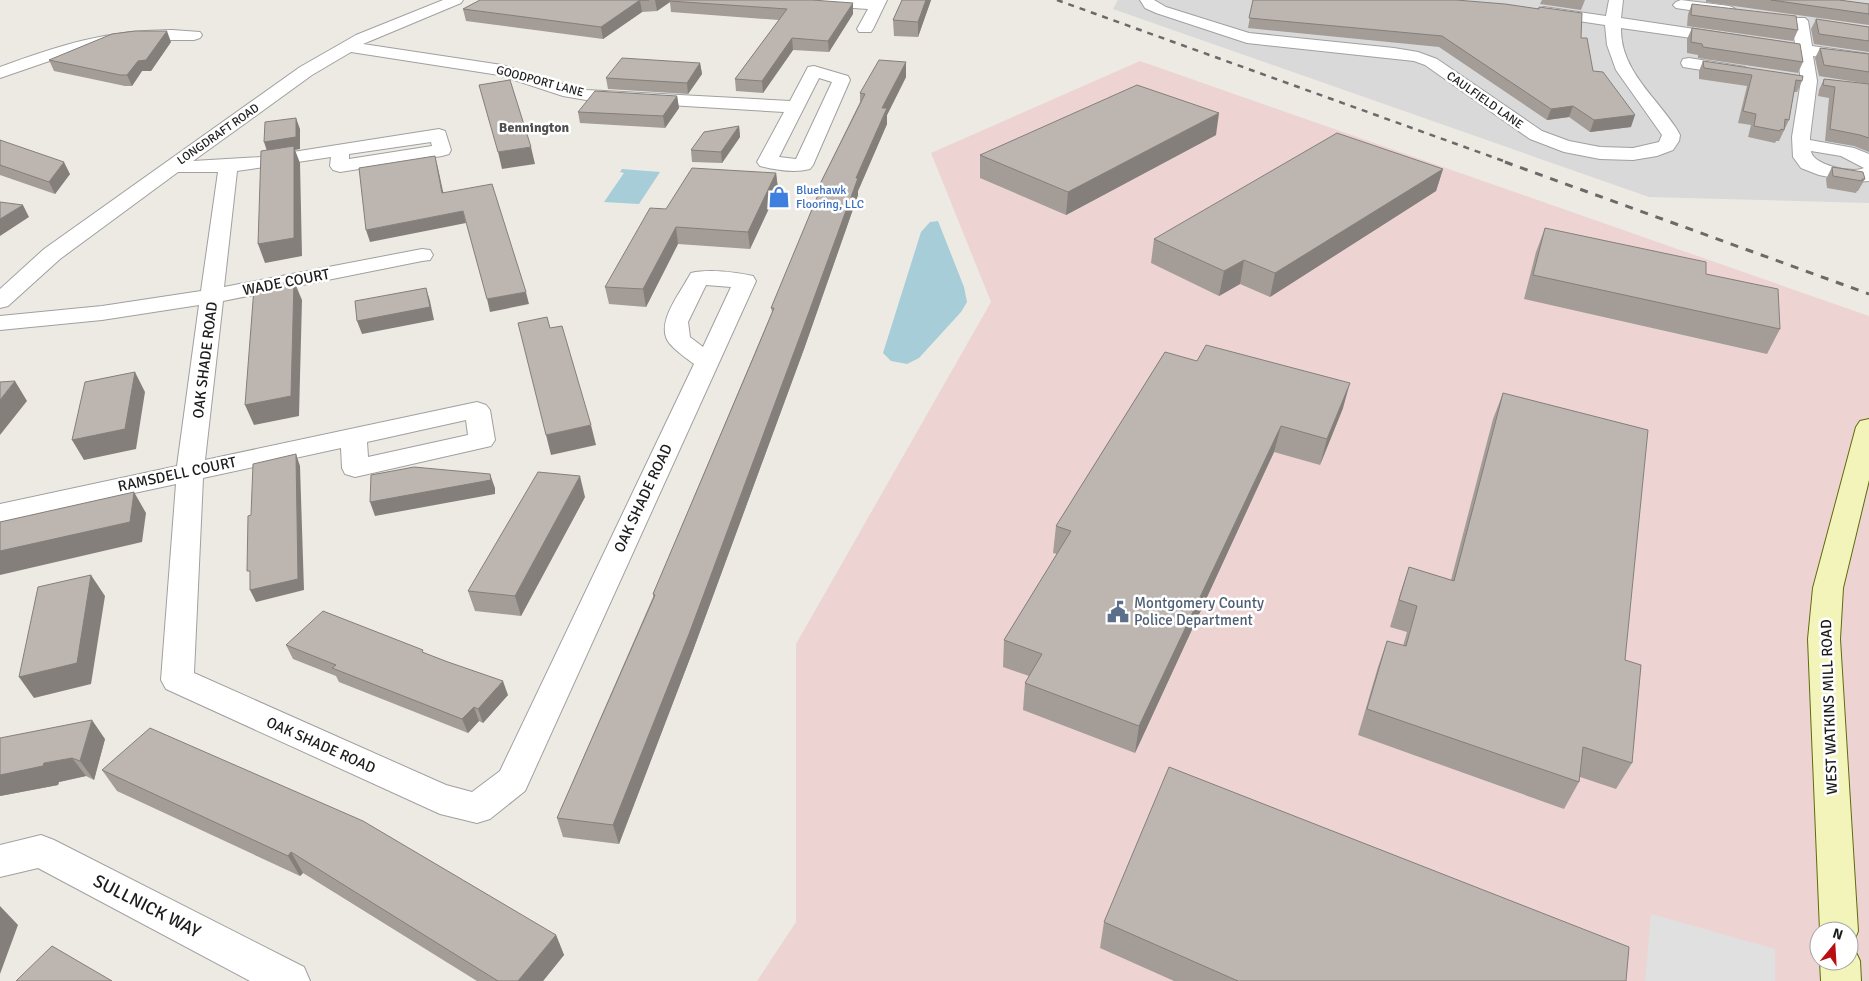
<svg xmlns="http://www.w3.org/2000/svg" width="1869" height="981" viewBox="0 0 1869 981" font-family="Signika,sans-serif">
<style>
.residential{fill:#dad9d9}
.commercial{fill:#edd4d3;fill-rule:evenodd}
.parking{fill:#e0e0e0}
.water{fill:#a6cdd8}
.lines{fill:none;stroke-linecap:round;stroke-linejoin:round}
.street-casing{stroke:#a0a0a0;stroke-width:2}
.secondary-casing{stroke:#616a0d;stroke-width:2}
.street{fill:#fff;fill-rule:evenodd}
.secondary{fill:#f2f4ba;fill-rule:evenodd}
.rail-far1{stroke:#6a6a6a;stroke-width:2.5;stroke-dasharray:6 6;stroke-linecap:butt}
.rail{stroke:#6a6a6a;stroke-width:3;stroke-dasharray:8 8;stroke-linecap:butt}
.wall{fill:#a39c97}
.shaded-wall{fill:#847f7b}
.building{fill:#bdb5b0;stroke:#847f7b}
.labels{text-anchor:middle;stroke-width:5;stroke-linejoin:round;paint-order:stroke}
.far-street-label{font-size:12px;fill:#1c1c1c;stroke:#fff}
.far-shop-label{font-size:12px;fill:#366cbe;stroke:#fff;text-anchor:start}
.far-neighbourhood-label{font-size:14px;font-weight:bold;fill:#4f4f4f;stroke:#fff}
.street-label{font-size:15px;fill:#1c1c1c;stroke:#fff}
.service-label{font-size:15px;fill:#4e5e75;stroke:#fff;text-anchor:start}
.near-street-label{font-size:18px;fill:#1c1c1c;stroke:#fff}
</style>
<rect width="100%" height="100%" fill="#edeae3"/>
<path class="residential" d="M 1118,0 L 1869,0 L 1869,203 L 1649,197 L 1113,9 Z"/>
<path class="commercial" d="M 1140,61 L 1869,316 L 1869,981 L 757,981 L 796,922 L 796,644 L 991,302 L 931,153 ZM 1819,931 L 1849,931 L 1849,961 L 1819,961 Z"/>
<path class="parking" d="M 1651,914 L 1775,949 L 1775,981 L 1645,981 Z"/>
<path class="water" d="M 622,169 L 660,172 L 639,204 L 604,202 L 624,173 L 620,172 Z
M 938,221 L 964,287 L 967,302 L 961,312 L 919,358 L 907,364 L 891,361 L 883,353 L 921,232 L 930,222 Z"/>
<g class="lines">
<g class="street-casing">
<path id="street" d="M 443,0 L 463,0 L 461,3 L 363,44 L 502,65 L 572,87 L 586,90 L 790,101 L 808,67 L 814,66 L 848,76 L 850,80 L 813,165 L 810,169 C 795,173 775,170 760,166 L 757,162 L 784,112 L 586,100 L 563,96 L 499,75 L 351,52 L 312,75 L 193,161 L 261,157 L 439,129 L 445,131 L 451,150 L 449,154 L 442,156 L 340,172 L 333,170 L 330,166 L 331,157 L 237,171 L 224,287 L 422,249 L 430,250 L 433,255 L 430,260 L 422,261 L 223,301 L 205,460 L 477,402 L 486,405 L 490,410 L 495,440 L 491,446 L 355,477 L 345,474 L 342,468 L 341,448 L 203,478 L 194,673 L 446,785 L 472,792 L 500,771 L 694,364 C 686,358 676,351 670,344 C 654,325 679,295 688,278 L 691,273 C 709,269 735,272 753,276 L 756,281 L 525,791 L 490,819 L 477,823 L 440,814 L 166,689 L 161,680 L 176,484 L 0,522 L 0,504 L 177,466 L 199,305 L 102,320 L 0,330 L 0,316 L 102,306 L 201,291 L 218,172 L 178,172 L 60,259 L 8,306 L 0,308 L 0,289 L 44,249 L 300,67 L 356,35 ZM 819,78 L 832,82 L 796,159 L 779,157 ZM 431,142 L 432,146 L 349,159 L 349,154 ZM 706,285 L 731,287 L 703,347 L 690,337 L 688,322 ZM 466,420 L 468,435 L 368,457 L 367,442 Z
M 788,0 L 887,0 L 873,29 L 871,32 L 859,32 L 857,29 L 868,9 L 795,4 L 790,3 Z
M 1140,0 L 1154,0 L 1166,7 L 1249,33 L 1394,48 L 1418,52 L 1437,59 L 1542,131 L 1569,141 L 1600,147 L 1633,148 L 1659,142 L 1662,135 L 1616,70 L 1607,45 L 1605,25 L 1539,15 L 1536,12 L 1539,9 L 1544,7 L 1606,16 L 1609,0 L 1623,0 L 1621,18 L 1795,44 L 1792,21 L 1795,18 L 1805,18 L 1808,21 L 1812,46 L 1869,54 L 1869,64 L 1813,56 L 1817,81 L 1810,137 L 1810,140 L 1854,148 L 1869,154 L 1869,181 L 1853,182 L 1819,175 L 1801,168 L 1793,157 L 1792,137 L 1801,81 L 1797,53 L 1621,28 C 1620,69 1655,96 1676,128 L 1680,135 L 1679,141 L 1673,150 L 1657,156 L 1633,160 L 1600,159 L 1564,152 L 1530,139 L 1425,65 L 1414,61 L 1247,43 L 1156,13 L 1145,8 ZM 1811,151 L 1841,156 L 1864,168 C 1853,174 1812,165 1811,151 Z
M 1681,0 L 1729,6 L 1734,8 L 1737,11 L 1734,14 L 1729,16 L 1676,8 L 1673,5 L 1676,2 Z
M 172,30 L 200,32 L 202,35 L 200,38 L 194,40 L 139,40 L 93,46 L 0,78 L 0,67 C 60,45 107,30 172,30 Z
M 1689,58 L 1739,66 L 1745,67 L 1747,71 L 1745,75 L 1739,76 L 1683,67 L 1681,63 L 1683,59 Z
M 41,835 L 54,840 L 304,967 L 310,981 L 250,981 L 38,868 L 0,877 L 0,845 Z"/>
</g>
<g class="secondary-casing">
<path id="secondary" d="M 1869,419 L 1869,480 L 1843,588 L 1840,639 L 1858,931 L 1853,944 L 1849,945 L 1849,931 L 1820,931 L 1808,639 L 1813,588 L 1856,427 L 1860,421 Z
M 1849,946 L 1854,948 L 1860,961 L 1861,981 L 1821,981 L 1820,961 L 1849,961 Z"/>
</g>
<use href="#street" class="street"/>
<use href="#secondary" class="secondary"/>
<path class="rail-far1" d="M 1057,0 L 1509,163"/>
<path class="rail" d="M 1505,162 L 1869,294"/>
</g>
<path class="wall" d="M 480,0 L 814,0 L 853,14 L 829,52 L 793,50 L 763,93 L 736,91 L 735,79 L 779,20 L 671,12 L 670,2 L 657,11 L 642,12 L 603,39 L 466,21 L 463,9 Z
M 902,0 L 931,0 L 918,37 L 894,36 L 893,20 Z
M 1253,0 L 1581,38 L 1593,71 L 1631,127 L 1590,132 L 1569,117 L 1547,120 L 1439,47 L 1248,28 Z
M 1542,0 L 1585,0 L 1581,10 L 1540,4 Z
M 1706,0 L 1839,0 L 1869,4 L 1869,25 L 1706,2 Z
M 1692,4 L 1798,30 L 1793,41 L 1687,26 L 1688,14 Z
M 1816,19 L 1869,27 L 1869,52 L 1814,44 L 1811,29 Z
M 1692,28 L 1803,62 L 1798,73 L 1698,58 L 1698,55 L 1687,53 L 1687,39 Z
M 171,42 L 151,71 L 142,71 L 132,86 L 125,86 L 54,71 L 49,60 Z
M 1820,48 L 1869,54 L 1869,84 L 1819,76 L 1815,58 Z
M 1703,61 L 1802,81 L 1797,92 L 1794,92 L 1789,120 L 1779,141 L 1776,141 L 1775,143 L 1748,137 L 1751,125 L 1738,123 L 1747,86 L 1699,79 L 1699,71 Z
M 700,63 L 702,74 L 688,94 L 608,89 L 606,78 Z
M 906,77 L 887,115 L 887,124 L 858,191 L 858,195 L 804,349 L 692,653 L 619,844 L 563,837 L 557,818 L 653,597 L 653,594 L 772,312 L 771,308 L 818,196 L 817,190 L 860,102 L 860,93 Z
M 1824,79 L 1869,84 L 1869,152 L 1854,146 L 1825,141 L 1829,98 L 1818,96 L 1819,90 Z
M 677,96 L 679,108 L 665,128 L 580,123 L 578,112 Z
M 739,126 L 740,137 L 722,163 L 692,162 L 691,150 Z
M 1216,135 L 1066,215 L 980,178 L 980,155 Z
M 0,140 L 70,174 L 55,194 L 0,175 Z
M 1832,167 L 1865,179 L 1858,191 L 1857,191 L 1856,193 L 1827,188 L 1826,179 Z
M 1443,169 L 1436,191 L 1270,297 L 1240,284 L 1219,296 L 1151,263 L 1154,239 Z
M 776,173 L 778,189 L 750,249 L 678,244 L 646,307 L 609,304 L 605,287 L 666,209 Z
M 1545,228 L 1706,274 L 1780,329 L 1767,354 L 1524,299 L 1536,252 Z
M 1165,352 L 1343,408 L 1320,465 L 1274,452 L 1135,753 L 1023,710 L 1025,683 L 1029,676 L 1003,667 L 1004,640 L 1057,554 L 1053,553 L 1056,526 Z
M 1503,393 L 1625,660 L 1632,763 L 1616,789 L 1580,777 L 1579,782 L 1564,809 L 1358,735 L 1378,667 L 1387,641 L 1403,646 L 1407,632 L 1390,627 L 1400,594 L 1409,567 L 1451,580 L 1493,419 Z
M 585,497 L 521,616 L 475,611 L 468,591 Z
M 286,645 L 424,653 L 508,695 L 483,723 L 479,721 L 468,733 L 339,682 L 336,676 L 293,659 Z
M 105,739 L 94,780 L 86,776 L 59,782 L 58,785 L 0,796 Z
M 102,770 L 556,935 L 564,955 L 543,981 L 477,981 L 303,873 L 300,876 L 117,791 Z
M 1104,922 L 1626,981 L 1174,981 L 1100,948 Z"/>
<path class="shaded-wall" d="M 640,0 L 642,12 L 603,39 L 601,27 Z
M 655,0 L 672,0 L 669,1 L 670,2 L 657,11 Z
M 926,0 L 931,0 L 918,37 L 918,22 Z
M 853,3 L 853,14 L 829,52 L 828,41 Z
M 167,31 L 171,42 L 151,71 L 142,71 L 132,86 L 127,75 L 138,61 Z
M 792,38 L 793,50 L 763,93 L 762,81 Z
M 906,62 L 906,77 L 887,115 L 887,124 L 858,191 L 858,195 L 804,349 L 692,653 L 619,844 L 613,825 L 882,108 Z
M 700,63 L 702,74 L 688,94 L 687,83 Z
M 677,96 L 679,108 L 665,128 L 663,116 Z
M 1573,106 L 1569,117 L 1547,120 L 1551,109 Z
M 1219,113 L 1216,135 L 1066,215 L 1068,192 Z
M 1635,115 L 1631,127 L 1590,132 L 1594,120 Z
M 296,118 L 300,129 L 300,149 L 295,150 L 300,163 L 302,256 L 265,263 L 258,244 L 268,154 L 264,142 Z
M 739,126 L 740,137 L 722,163 L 721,152 Z
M 531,147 L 535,164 L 502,169 L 498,152 Z
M 435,156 L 438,168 L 446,205 L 442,193 Z
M 64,162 L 70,174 L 55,194 L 49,182 Z
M 1443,169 L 1436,191 L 1270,297 L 1275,273 Z
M 776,173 L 778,189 L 750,249 L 748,232 Z
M 23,205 L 29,217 L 0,236 L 0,219 Z
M 463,211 L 466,223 L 370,242 L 366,230 Z
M 676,227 L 678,244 L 646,307 L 643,289 Z
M 1244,260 L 1240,284 L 1219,296 L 1224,271 Z
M 294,281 L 302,300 L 299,416 L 254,425 L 245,405 Z
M 426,288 L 430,301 L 434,320 L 362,334 L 357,321 Z
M 526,292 L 529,304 L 490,312 L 487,299 Z
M 135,372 L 145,392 L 136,449 L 84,460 L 72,440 Z
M 15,381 L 27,401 L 0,435 L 0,400 Z
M 1350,383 L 1343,408 L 1320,465 L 1327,439 Z
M 591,425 L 596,445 L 551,455 L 546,435 Z
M 1281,426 L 1274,452 L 1135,753 L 1139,726 Z
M 296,454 L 300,466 L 304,590 L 256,602 L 250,590 Z
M 490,474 L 495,488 L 495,494 L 375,516 L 370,502 Z
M 580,476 L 585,497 L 521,616 L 515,596 Z
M 134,492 L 146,513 L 142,542 L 0,575 L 0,551 Z
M 91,575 L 105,596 L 91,684 L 34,698 L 19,677 Z
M 503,681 L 508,695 L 483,723 L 478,709 Z
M 474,707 L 479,721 L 468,733 L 462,719 Z
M 92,720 L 105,739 L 94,780 L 80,761 Z
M 72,758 L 86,776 L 59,782 L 58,785 L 0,796 L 0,775 L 44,763 Z
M 291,852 L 303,873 L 300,876 L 288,856 Z
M 0,906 L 18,925 L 0,974 Z
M 556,935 L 564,955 L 543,981 L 518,981 Z"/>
<path class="building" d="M 480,0 L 649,0 L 640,0 L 601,27 L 463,9 Z
M 670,0 L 812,0 L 853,3 L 828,41 L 792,38 L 762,81 L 735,79 L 787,9 L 669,1 Z
M 902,0 L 926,0 L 918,22 L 893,20 Z
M 1253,0 L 1456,0 L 1505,4 L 1539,9 L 1539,7 L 1582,13 L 1581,38 L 1587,38 L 1593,71 L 1603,72 L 1635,115 L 1594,120 L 1573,106 L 1551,109 L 1442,36 L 1249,18 Z
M 1771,0 L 1839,0 L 1869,4 L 1869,14 Z
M 1692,4 L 1796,16 L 1798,30 L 1691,15 Z
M 1816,19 L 1869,27 L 1869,41 L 1819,34 Z
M 1692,28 L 1800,44 L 1803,62 L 1703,47 L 1702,44 L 1691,42 Z
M 135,31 L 167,31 L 146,60 L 138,61 L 127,75 L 120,75 L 49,60 L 112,34 Z
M 1820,48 L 1869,54 L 1869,72 L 1824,65 Z
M 622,58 L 700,63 L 687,83 L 606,78 Z
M 879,60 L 906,62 L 882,108 L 887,108 L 856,178 L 858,178 L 802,331 L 689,634 L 613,825 L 557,818 L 655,595 L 653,594 L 754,356 L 774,308 L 771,308 L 820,190 L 817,190 L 865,94 L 860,93 Z
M 1703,61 L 1803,76 L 1802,81 L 1796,80 L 1789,120 L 1785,119 L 1784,130 L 1781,129 L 1780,131 L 1754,126 L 1756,114 L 1743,111 L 1752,75 L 1704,68 Z
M 1824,79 L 1869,84 L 1869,138 L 1860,135 L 1830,129 L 1835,87 L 1823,85 Z
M 510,80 L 531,147 L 498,152 L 479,85 Z
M 1137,85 L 1219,113 L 1068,192 L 980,155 Z
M 595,91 L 677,96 L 663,116 L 578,112 Z
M 296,118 L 296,137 L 264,142 L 265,122 Z
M 739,126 L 721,152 L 691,150 L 704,132 Z
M 1337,133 L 1443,169 L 1275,273 L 1244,260 L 1224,271 L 1154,239 Z
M 0,140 L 64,162 L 49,182 L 0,165 Z
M 294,146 L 294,238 L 258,244 L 261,151 Z
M 435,156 L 442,193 L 492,184 L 526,292 L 487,299 L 463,211 L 366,230 L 359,168 Z
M 1832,167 L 1863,172 L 1865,179 L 1862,179 L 1862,181 L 1833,176 Z
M 692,168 L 776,173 L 748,232 L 676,227 L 643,289 L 605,287 L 650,208 L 666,209 Z
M 0,202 L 23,205 L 0,219 Z
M 1545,228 L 1706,262 L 1706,274 L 1778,289 L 1780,329 L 1533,275 Z
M 294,281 L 291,396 L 245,405 L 254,288 Z
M 426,288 L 430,307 L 357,321 L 355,301 Z
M 547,317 L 550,328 L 562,326 L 591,425 L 546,435 L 518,323 Z
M 1206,345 L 1350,383 L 1327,439 L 1281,426 L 1139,726 L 1025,683 L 1042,654 L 1004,640 L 1071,531 L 1056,526 L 1165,352 L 1197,361 Z
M 135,372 L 125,429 L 72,440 L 85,382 Z
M 15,381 L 0,400 L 0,382 Z
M 1503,393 L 1648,430 L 1625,660 L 1641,665 L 1632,763 L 1583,747 L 1579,782 L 1367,709 L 1387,641 L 1406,646 L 1417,606 L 1399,600 L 1409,567 L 1454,581 Z
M 296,454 L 298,579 L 250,590 L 250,571 L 247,571 L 248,516 L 251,515 L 253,464 Z
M 414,467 L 490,474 L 491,480 L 370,502 L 371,475 Z
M 538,472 L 580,476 L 515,596 L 468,591 Z
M 134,492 L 130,522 L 0,551 L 0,522 Z
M 91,575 L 77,663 L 19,677 L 38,587 Z
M 323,611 L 423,650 L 422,652 L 448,662 L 503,681 L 478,709 L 474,707 L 462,719 L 332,668 L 336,665 L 286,645 Z
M 92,720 L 80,761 L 72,758 L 44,763 L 43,766 L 0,775 L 0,738 Z
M 150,728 L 363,821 L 556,935 L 518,981 L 498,981 L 291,852 L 288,856 L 102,770 Z
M 1169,767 L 1629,947 L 1626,981 L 1238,981 L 1104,922 Z
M 52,946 L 112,981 L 16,981 Z"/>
<defs>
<g id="shop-bare" transform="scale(1.725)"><path d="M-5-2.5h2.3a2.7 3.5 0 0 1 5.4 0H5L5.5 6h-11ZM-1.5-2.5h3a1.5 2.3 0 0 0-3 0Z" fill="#3f7fe0" stroke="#fff" stroke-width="2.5" paint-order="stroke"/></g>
<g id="civic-bare" transform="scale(1.725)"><path d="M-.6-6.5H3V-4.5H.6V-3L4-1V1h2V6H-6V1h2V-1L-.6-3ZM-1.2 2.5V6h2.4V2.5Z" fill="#5c6f8a" stroke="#fff" stroke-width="2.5" paint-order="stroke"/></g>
</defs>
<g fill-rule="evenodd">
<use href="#shop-bare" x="779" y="197"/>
<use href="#civic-bare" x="1118" y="612"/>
</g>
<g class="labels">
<g class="far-street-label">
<text transform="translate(540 81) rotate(15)" y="4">GOODPORT LANE</text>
<text transform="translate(1485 100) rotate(35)" y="4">CAULFIELD LANE</text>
<text transform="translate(218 134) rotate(-35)" y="4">LONGDRAFT ROAD</text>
</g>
<g class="far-shop-label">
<text x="796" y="194">Bluehawk<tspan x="796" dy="14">Flooring, LLC</tspan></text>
</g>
<g class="far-neighbourhood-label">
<text x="534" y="132">Bennington</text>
</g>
<g class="street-label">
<text transform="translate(286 282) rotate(-11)" y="5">WADE COURT</text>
<text transform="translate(205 360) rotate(-83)" y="5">OAK SHADE ROAD</text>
<text transform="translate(177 474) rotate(-12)" y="5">RAMSDELL COURT</text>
<text transform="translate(643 498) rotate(-65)" y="5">OAK SHADE ROAD</text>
<text transform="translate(1829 707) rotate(-92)" y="5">WEST WATKINS MILL ROAD</text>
<text transform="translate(321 745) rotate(24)" y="5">OAK SHADE ROAD</text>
</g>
<g class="service-label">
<text x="1134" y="608">Montgomery County<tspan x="1134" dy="17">Police Department</tspan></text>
</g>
<g class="near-street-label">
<text transform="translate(147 906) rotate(27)" y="6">SULLNICK WAY</text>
</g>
</g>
<g transform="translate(1834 946) rotate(18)"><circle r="24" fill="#ffffff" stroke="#a4a4a4"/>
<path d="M0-4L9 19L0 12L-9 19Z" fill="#ba0f12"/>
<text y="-8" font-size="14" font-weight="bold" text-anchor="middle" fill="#1c1c1c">N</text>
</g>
</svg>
